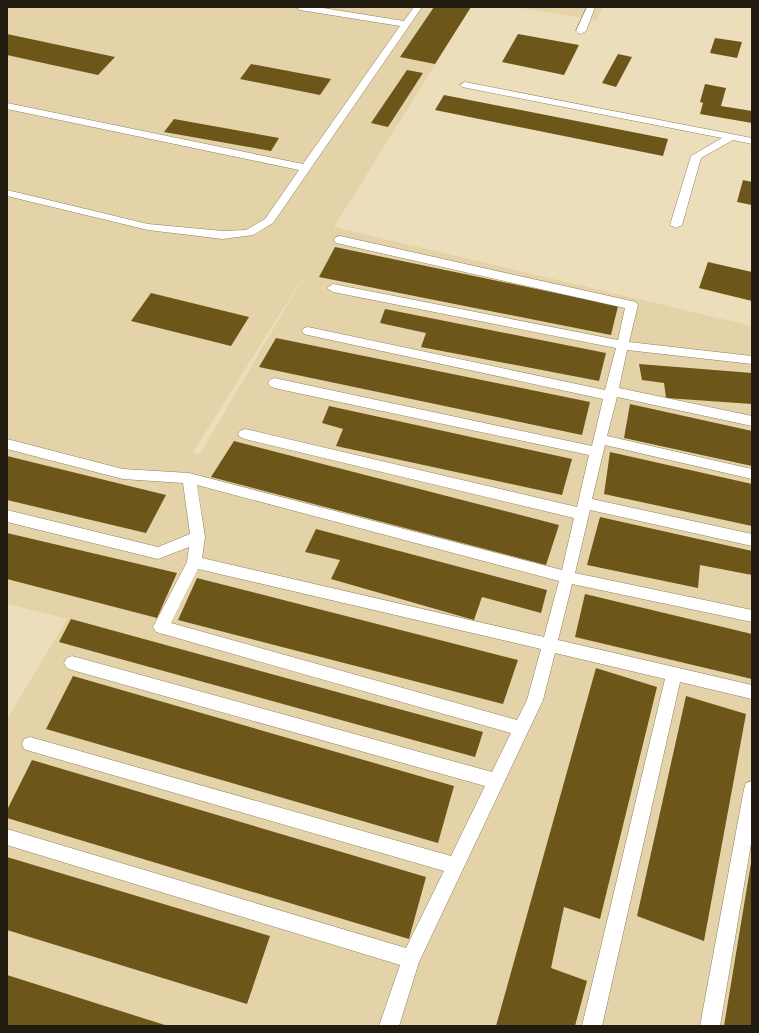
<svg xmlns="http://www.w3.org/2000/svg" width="759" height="1033" viewBox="0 0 759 1033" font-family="Figtree,sans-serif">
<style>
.built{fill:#e4d2a8;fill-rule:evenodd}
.building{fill:#6c5619}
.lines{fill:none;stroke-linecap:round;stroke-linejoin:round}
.lane-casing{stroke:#8e8160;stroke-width:1}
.lane{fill:#fff;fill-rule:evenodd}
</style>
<rect width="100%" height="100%" fill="#eddebb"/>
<path class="built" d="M 7,7 L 471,7 L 334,227 L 752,326 L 752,1026 L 7,1026 L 7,719 L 67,619 L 7,604 ZM 312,263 L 200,454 L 194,453 L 193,452 Z
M 515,7 L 603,7 L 597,20 Z"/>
<path class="building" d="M 434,7 L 471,7 L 435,64 L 400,57 Z
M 7,34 L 115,57 L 98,75 L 7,55 Z
M 518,34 L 579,45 L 564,75 L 502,62 Z
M 715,38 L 742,42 L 737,58 L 710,53 Z
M 618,54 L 632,57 L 616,87 L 602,83 Z
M 251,64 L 331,79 L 320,95 L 240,79 Z
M 407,70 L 423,73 L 388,127 L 371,123 Z
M 705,84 L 726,88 L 721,106 L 752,111 L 752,123 L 700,114 L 703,103 L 700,102 Z
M 444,95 L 668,139 L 663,156 L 435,110 Z
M 174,119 L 279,138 L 271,151 L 164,132 Z
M 743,180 L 752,182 L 752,205 L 737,202 Z
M 335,247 L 618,306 L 611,335 L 319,277 Z
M 708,262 L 752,272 L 752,301 L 699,288 Z
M 151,293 L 249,317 L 231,346 L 131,321 Z
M 385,309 L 606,353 L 599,381 L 421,347 L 426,333 L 380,323 Z
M 276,338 L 590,402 L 582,435 L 259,367 Z
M 639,364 L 752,373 L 752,404 L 666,398 L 664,383 L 642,380 Z
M 630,404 L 752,431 L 752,466 L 624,438 Z
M 329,406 L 572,459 L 562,495 L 336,446 L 343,429 L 322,423 Z
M 234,441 L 559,525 L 546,565 L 211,477 Z
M 610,452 L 752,484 L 752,526 L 604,494 Z
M 7,456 L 166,495 L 146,533 L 7,500 Z
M 600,517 L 752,551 L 752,575 L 700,565 L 698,588 L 587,565 Z
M 316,529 L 547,590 L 541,613 L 482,597 L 474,620 L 331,579 L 340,560 L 305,552 Z
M 7,533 L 177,573 L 157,618 L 7,579 Z
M 197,578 L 518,660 L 503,704 L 178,620 Z
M 585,594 L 752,634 L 752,679 L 575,637 Z
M 71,619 L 483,732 L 475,757 L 59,642 Z
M 596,668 L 657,687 L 600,919 L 564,907 L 551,968 L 587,981 L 575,1026 L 496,1026 Z
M 73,676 L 454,786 L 438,843 L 46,729 Z
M 686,696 L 746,714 L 704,941 L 637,916 Z
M 32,760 L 426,877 L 409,939 L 7,818 L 7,810 Z
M 7,857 L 270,936 L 247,1004 L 7,930 Z
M 751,863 L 752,1026 L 724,1026 Z
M 7,975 L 168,1026 L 7,1026 Z"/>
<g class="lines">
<g class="lane-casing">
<path id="lane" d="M 296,7 L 317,7 L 404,21 L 414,7 L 422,7 L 273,223 L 253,235 L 223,239 L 148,230 L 7,196 L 7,190 L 148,224 L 223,231 L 246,230 L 265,219 L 299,170 L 7,109 L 7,103 L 303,164 L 400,26 L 300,10 Z
M 587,7 L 595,7 L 586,31 L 581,34 L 578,33 L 576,31 Z
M 465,82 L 752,138 L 752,144 L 733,140 L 701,158 L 682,225 L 676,228 L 670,225 L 691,156 L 722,138 L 462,87 L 460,85 Z
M 340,236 L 636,302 L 638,305 L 629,342 L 752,356 L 752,364 L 627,350 L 619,388 L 752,416 L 752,426 L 617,397 L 607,436 L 752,469 L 752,479 L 605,445 L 592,499 L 752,534 L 752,546 L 590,510 L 575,573 L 752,610 L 752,622 L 572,584 L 558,640 L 752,685 L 752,699 L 680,682 L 602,1026 L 582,1026 L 665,679 L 555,653 L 543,700 L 419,962 L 399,1026 L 379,1026 L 400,965 L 7,845 L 7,829 L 406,948 L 444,871 L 30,751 L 24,749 L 22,744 L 24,739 L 30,737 L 451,856 L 485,786 L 72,670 L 67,668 L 64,663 L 67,658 L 72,656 L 492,772 L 511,733 L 156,632 L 153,627 L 187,562 L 189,547 L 158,559 L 7,522 L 7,510 L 158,547 L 190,534 L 183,483 L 123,479 L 7,449 L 7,439 L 123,469 L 189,473 L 562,570 L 574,518 L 245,439 L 240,437 L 238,434 L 240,431 L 245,429 L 577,507 L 589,455 L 274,388 L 270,386 L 268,383 L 270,380 L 274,378 L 592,446 L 603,399 L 308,335 L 304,334 L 302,331 L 304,328 L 308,327 L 605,390 L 616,348 L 333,292 L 327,288 L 333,284 L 618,340 L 625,308 L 336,243 L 334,240 L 336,237 ZM 197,485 L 559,581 L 544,637 L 202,558 L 205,537 ZM 198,569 L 541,649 L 527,700 L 517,720 L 171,623 Z
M 752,781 L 752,838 L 720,1026 L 700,1026 L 744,789 L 746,783 Z"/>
</g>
<use href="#lane" class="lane"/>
</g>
<rect width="759" height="1033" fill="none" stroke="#211c0f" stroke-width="16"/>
</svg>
